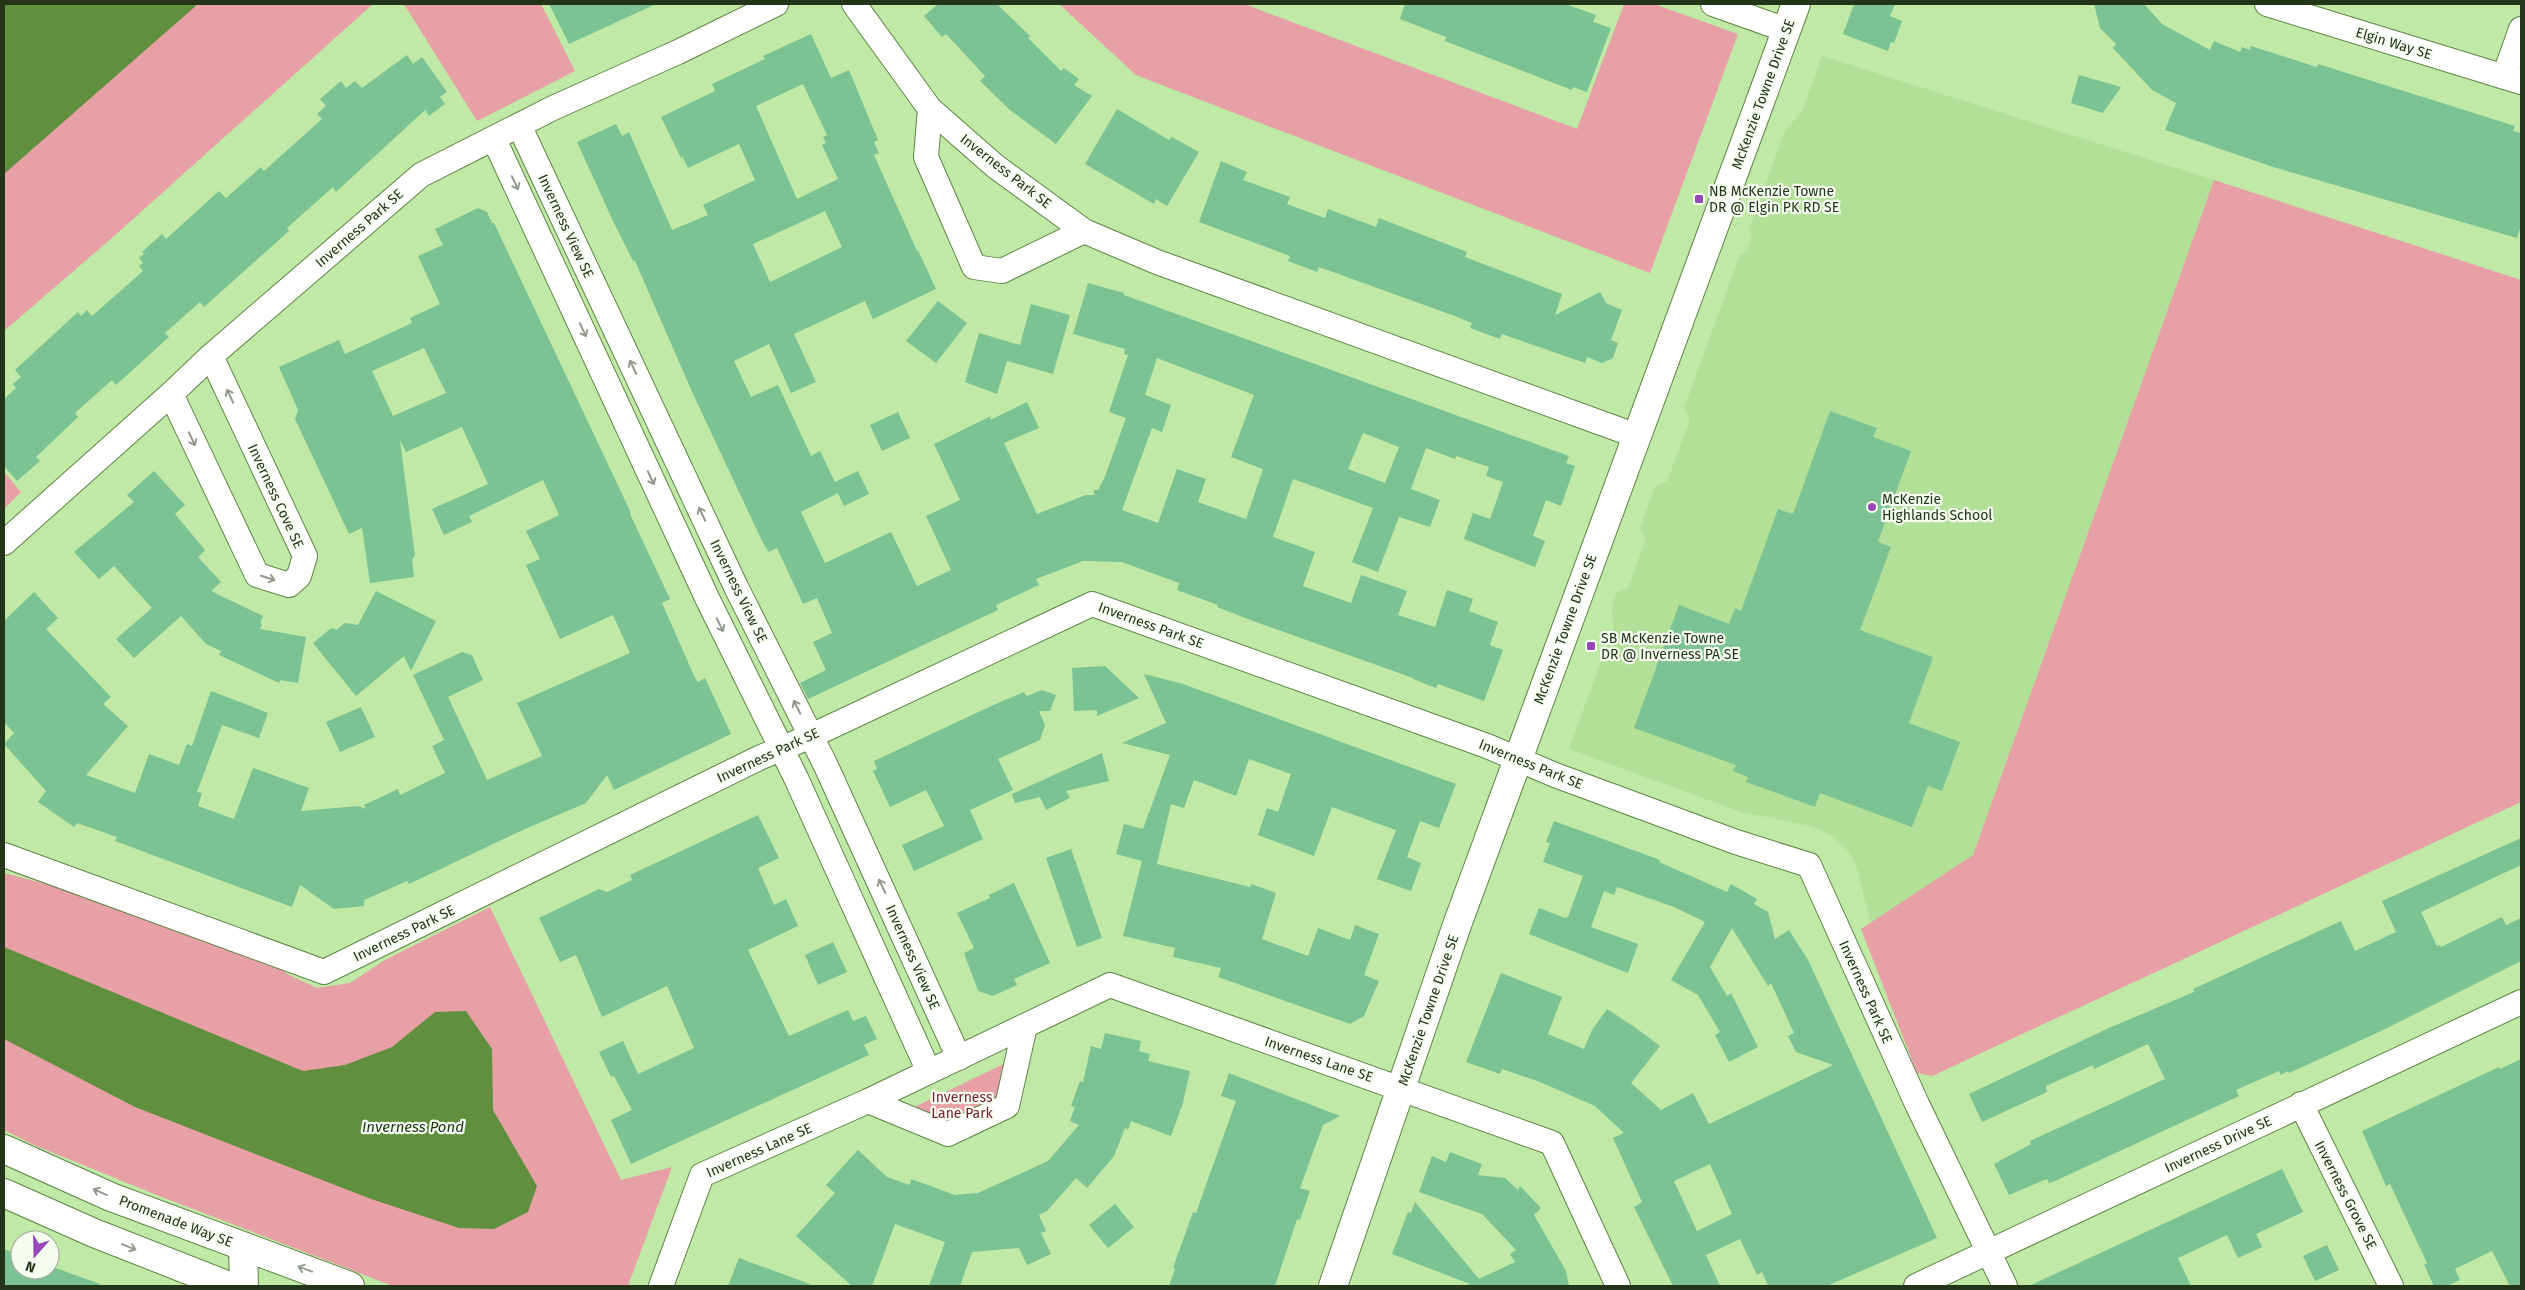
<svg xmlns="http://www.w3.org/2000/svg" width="2525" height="1290" viewBox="0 0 2525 1290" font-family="'Fira Sans',sans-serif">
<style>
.built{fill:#b2e096}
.green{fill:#e6a0a6}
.water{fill:#60903d}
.building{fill:#7cc393;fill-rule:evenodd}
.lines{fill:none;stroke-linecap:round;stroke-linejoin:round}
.street-casing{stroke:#5f8445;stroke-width:26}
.secondary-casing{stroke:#5f8445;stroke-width:30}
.street{stroke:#fff;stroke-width:24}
.secondary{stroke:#fff;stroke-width:28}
.oneway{stroke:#929a8c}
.poi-dot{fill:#9648b9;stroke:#f6fef1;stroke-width:2}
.labels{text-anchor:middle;stroke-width:4.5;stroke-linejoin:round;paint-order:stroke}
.street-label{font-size:14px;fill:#243419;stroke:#f6fef1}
.poi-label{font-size:14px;fill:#243419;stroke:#f6fef1;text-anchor:start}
.park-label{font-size:14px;fill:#761b2e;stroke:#f6fef1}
.water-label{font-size:15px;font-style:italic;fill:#1f3311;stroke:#f6fef1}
</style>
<rect width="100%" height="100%" fill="#bfe9a5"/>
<path class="built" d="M 1822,56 L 2214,180 L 1973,855 L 1871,923 L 1855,862 L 1848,851 L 1831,835 L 1811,826 L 1741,812 L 1569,749 L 1613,628 L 1612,609 L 1616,592 L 1628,588 L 1646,539 L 1640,529 L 1655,486 L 1667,482 L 1690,419 L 1684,408 L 1740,255 L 1747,251 L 1752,237 L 1749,230 L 1785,130 L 1802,112 Z"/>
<path class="green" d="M 4,4 L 373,4 L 113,237 L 4,331 Z
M 404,4 L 541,4 L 575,71 L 477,121 Z
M 1059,4 L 1244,4 L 1577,129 L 1624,4 L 1654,4 L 1738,34 L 1650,273 L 1136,75 Z
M 2214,180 L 2521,280 L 2521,802 L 1932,1076 L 1917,1073 L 1861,929 L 1973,855 Z
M 4,472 L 21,492 L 4,509 Z
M 4,873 L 100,898 L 263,957 L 289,975 L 317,988 L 350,983 L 385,960 L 490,907 L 621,1180 L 672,1167 L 628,1286 L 393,1286 L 154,1194 L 34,1145 L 4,1130 Z
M 1018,1057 L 1007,1106 L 948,1134 L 900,1114 Z"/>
<path class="water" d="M 4,4 L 198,4 L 4,174 Z
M 4,947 L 303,1071 L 345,1065 L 392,1047 L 435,1012 L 466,1011 L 492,1049 L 493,1110 L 537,1186 L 528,1212 L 494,1229 L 459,1228 L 371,1199 L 135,1107 L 4,1039 Z"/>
<path class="building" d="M 549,4 L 656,4 L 569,44 Z
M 938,4 L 997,4 L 1030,36 L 1028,38 L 1061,71 L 1064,68 L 1079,79 L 1074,85 L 1092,96 L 1056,144 L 1010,110 L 980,81 L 985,76 L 946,34 L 942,37 L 924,16 Z
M 1405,4 L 1565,4 L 1596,15 L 1593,22 L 1611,28 L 1587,92 L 1573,87 L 1572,90 L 1445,41 L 1446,37 L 1400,19 Z
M 1854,4 L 1895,4 L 1890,16 L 1902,21 L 1894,43 L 1891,42 L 1888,51 L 1843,34 Z
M 2094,4 L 2144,4 L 2162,24 L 2210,50 L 2214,41 L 2240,52 L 2242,47 L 2250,50 L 2251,46 L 2317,67 L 2318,64 L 2515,126 L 2513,131 L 2521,133 L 2521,225 L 2517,238 L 2273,167 L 2165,130 L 2176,103 L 2152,90 L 2113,48 L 2116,44 L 2100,28 Z
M 811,34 L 831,78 L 849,70 L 878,140 L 874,142 L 879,153 L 874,155 L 917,251 L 918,250 L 936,289 L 873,319 L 865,301 L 794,334 L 816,382 L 791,393 L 769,344 L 734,361 L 751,397 L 778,385 L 811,456 L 820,451 L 835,482 L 858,471 L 869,494 L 844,506 L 838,493 L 801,512 L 825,563 L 891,532 L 917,586 L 951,570 L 926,516 L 960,500 L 934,444 L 991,416 L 990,420 L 1027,402 L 1039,428 L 1004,443 L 1037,514 L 1086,495 L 1094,495 L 1094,490 L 1098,490 L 1104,479 L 1126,418 L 1109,412 L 1128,355 L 1124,354 L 1125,349 L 1073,334 L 1088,283 L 1124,293 L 1124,295 L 1569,456 L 1566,463 L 1575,466 L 1561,506 L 1546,500 L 1533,536 L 1545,541 L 1535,567 L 1464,539 L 1473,513 L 1490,519 L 1503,482 L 1486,476 L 1489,467 L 1456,456 L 1455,459 L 1426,448 L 1411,489 L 1440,500 L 1430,527 L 1399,517 L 1378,572 L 1352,562 L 1373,508 L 1293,479 L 1273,537 L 1315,552 L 1303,586 L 1351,603 L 1361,575 L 1407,591 L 1398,615 L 1435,627 L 1447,590 L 1473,599 L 1469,611 L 1498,622 L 1490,645 L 1503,650 L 1484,701 L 1438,684 L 1436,688 L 1413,679 L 1413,678 L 1253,621 L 1217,607 L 1218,605 L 1177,590 L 1179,583 L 1122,562 L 1083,561 L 1036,579 L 1039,585 L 996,605 L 998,610 L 808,699 L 800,683 L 826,670 L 813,642 L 832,633 L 817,598 L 803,604 L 777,548 L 769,552 L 763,543 L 693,394 L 635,261 L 633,261 L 613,221 L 577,142 L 616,124 L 622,136 L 629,132 L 672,230 L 708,215 L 703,205 L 755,180 L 739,144 L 688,168 L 682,156 L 681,158 L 661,117 L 715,91 L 712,84 L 765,59 L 763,56 ZM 803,84 L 827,135 L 823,137 L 826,143 L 822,145 L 838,179 L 797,199 L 756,106 ZM 825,211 L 842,247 L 770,282 L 753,244 ZM 1157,358 L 1254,395 L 1231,457 L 1263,469 L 1246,519 L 1198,502 L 1206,479 L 1177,469 L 1158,523 L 1122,510 L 1152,428 L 1162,432 L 1171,405 L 1145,395 ZM 1363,433 L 1399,447 L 1385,483 L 1348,469 Z
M 407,55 L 413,64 L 422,57 L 447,92 L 440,97 L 445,104 L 429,116 L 425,110 L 336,192 L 333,187 L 287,228 L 289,231 L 204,307 L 200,302 L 165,333 L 169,337 L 116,385 L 112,380 L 75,413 L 78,417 L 36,457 L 40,461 L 17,481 L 4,466 L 4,399 L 16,388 L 13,384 L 21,377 L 15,370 L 78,312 L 81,316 L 87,310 L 92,316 L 143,271 L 139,266 L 143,263 L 139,258 L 144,254 L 142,252 L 162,234 L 166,239 L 219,191 L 226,198 L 261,167 L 264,171 L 322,119 L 317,114 L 326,106 L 320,99 L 341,81 L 346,88 L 355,81 L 362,88 Z
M 2079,75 L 2121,87 L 2103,113 L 2071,103 Z
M 1117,109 L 1169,140 L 1172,137 L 1199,152 L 1167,206 L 1156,199 L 1154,204 L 1085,164 Z
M 1221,161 L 1247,172 L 1243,180 L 1290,197 L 1287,204 L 1325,218 L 1328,209 L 1376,227 L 1379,218 L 1467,252 L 1465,257 L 1562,294 L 1555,315 L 1600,292 L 1606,303 L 1622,310 L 1611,340 L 1618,343 L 1613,358 L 1602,363 L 1587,357 L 1585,363 L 1502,334 L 1500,339 L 1470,328 L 1472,323 L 1452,315 L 1319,267 L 1317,272 L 1288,261 L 1290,256 L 1199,222 Z
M 478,208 L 487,212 L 492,223 L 494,223 L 631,513 L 630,514 L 670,599 L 662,603 L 695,678 L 698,682 L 705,678 L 731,734 L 614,790 L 607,775 L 586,803 L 525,829 L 409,884 L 407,881 L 364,900 L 364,906 L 334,909 L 300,885 L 292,907 L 115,841 L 117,837 L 77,823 L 74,827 L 38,802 L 46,791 L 4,744 L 14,733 L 4,722 L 4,621 L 34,592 L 58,618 L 46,629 L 111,697 L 103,704 L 128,726 L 86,775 L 135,793 L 149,754 L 179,765 L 187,744 L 192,746 L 211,691 L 268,713 L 259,738 L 222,725 L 197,792 L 202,793 L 198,806 L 234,819 L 253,768 L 309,788 L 301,811 L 358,806 L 366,809 L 364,805 L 398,789 L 400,795 L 445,773 L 432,746 L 444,740 L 413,675 L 462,652 L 472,655 L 483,680 L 448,697 L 487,780 L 542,756 L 517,703 L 630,653 L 613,615 L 560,639 L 526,565 L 540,559 L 526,531 L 559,515 L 543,480 L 469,516 L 472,522 L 444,535 L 432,509 L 488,484 L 462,427 L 406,452 L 400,440 L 415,556 L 412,559 L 414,577 L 370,583 L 362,528 L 349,534 L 295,419 L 298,410 L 279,367 L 339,340 L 345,354 L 412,323 L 410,318 L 440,304 L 418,256 L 443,245 L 435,229 ZM 424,348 L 446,393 L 393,416 L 372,371 Z
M 938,301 L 967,323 L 936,363 L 906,341 Z
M 1031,304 L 1070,315 L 1053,374 L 1007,361 L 997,394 L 965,382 L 979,333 L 1020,345 Z
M 1830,411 L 1877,428 L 1873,437 L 1911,451 L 1878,542 L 1891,547 L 1860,630 L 1933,657 L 1909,723 L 1960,742 L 1942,791 L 1928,786 L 1912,827 L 1820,793 L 1815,807 L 1746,782 L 1748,777 L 1733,771 L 1736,765 L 1634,728 L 1679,605 L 1729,624 L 1735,608 L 1741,611 L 1778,509 L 1793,514 Z
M 898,412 L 910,438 L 882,451 L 870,425 Z
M 154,471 L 185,505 L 175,514 L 205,550 L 198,557 L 221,582 L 211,591 L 263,616 L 260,623 L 262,624 L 260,629 L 306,637 L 298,683 L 280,680 L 279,683 L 219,655 L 221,651 L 206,644 L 181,616 L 134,658 L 116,639 L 152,608 L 114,566 L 99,579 L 74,552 L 134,502 L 127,495 Z
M 376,591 L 436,621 L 411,671 L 404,656 L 356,696 L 313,643 L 330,629 L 334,628 L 336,630 L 345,623 L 358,625 Z
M 1105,666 L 1139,698 L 1097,716 L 1097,710 L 1074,711 L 1072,668 Z
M 1144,674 L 1183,684 L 1456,784 L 1439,828 L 1420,821 L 1407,857 L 1421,863 L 1411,891 L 1377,879 L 1396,830 L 1332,807 L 1314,856 L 1258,835 L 1267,808 L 1278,812 L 1291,774 L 1249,759 L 1236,796 L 1194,780 L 1184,808 L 1171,804 L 1157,864 L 1250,887 L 1251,884 L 1276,893 L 1262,939 L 1308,956 L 1318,928 L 1350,940 L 1355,925 L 1379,934 L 1364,975 L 1379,981 L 1364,1016 L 1350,1024 L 1218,977 L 1221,968 L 1173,957 L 1175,948 L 1123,936 L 1142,861 L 1116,854 L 1124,824 L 1143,829 L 1170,755 L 1122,743 L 1166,723 Z
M 1042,690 L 1056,695 L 1050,711 L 1039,711 L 1045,725 L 1040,740 L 998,759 L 1013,790 L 970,810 L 983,839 L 914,871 L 902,845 L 944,826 L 926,790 L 890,807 L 873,771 L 877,769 L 874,761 L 991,706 L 1024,692 L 1027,696 Z
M 361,707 L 375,737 L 340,752 L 326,722 Z
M 1102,753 L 1109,781 L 1066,791 L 1070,798 L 1046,810 L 1040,797 L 1015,803 L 1012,794 Z
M 758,815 L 779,858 L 758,868 L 774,905 L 786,899 L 798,926 L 748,950 L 789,1036 L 848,1010 L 853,1021 L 866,1016 L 877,1039 L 864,1045 L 869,1055 L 631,1164 L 611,1120 L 632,1110 L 614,1076 L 611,1077 L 599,1052 L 623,1041 L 638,1074 L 694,1048 L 667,986 L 602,1017 L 576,955 L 560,962 L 539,918 L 599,889 L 607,892 L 632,880 L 630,875 Z
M 1554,821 L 1660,860 L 1659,862 L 1727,892 L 1731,884 L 1757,899 L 1754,904 L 1768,912 L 1775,939 L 1789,930 L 1808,960 L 1937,1238 L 1827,1286 L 1768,1286 L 1762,1272 L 1757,1275 L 1740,1239 L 1706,1255 L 1720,1286 L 1673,1286 L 1634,1207 L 1642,1202 L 1613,1138 L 1624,1133 L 1595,1106 L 1540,1082 L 1502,1069 L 1500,1074 L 1466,1062 L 1501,973 L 1562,997 L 1548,1034 L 1584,1049 L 1592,1030 L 1607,1009 L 1636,1028 L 1660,1046 L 1631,1083 L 1661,1110 L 1693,1093 L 1709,1124 L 1833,1065 L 1796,1052 L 1788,1036 L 1794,1033 L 1771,983 L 1768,986 L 1732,928 L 1710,967 L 1727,996 L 1731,993 L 1758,1047 L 1729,1062 L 1715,1035 L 1720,1032 L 1698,995 L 1671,980 L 1705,922 L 1674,907 L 1617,887 L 1614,895 L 1604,891 L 1591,927 L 1638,944 L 1628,973 L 1529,934 L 1539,908 L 1565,918 L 1568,917 L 1583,876 L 1543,862 L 1550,843 L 1546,842 ZM 1710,1164 L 1732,1214 L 1697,1231 L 1674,1181 Z
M 2521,838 L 2521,865 L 2421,912 L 2437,946 L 2440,945 L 2441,947 L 2502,917 L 2506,925 L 2521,918 L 2521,961 L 2379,1032 L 2289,1073 L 2288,1071 L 2281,1075 L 2279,1071 L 2236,1090 L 2239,1096 L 2055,1181 L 2049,1183 L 2047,1179 L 2009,1195 L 1994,1164 L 2031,1144 L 2030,1141 L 2165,1079 L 2148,1044 L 2094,1069 L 2093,1065 L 2046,1086 L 2047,1092 L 1982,1122 L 1969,1094 L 2109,1028 L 2194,992 L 2193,989 L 2341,921 L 2355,951 L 2396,932 L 2382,901 Z
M 1071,849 L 1102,938 L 1077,947 L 1046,858 Z
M 1014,883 L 1050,963 L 1014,979 L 1017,985 L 993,996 L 978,991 L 964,953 L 974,948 L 957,913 L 990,898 L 989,895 Z
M 833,942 L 847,972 L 818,985 L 805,955 Z
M 1105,1033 L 1141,1041 L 1139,1051 L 1150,1054 L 1148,1061 L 1190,1071 L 1183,1103 L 1171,1136 L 1131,1121 L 1128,1130 L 1125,1128 L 1114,1156 L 1087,1188 L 1076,1178 L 1047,1211 L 1039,1215 L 1046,1231 L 1041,1233 L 1051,1254 L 1027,1265 L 1019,1248 L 972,1252 L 960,1286 L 929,1286 L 945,1242 L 895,1224 L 872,1286 L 852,1286 L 796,1236 L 835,1193 L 826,1185 L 858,1150 L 887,1177 L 910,1185 L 911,1179 L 955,1195 L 978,1193 L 1048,1161 L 1079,1125 L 1070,1121 L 1075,1107 L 1071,1106 L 1080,1081 L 1083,1082 L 1091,1046 L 1101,1049 Z
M 2521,1059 L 2521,1286 L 2510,1286 L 2492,1251 L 2455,1269 L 2460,1280 L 2446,1286 L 2434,1286 L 2424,1265 L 2427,1263 L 2390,1184 L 2386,1186 L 2362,1131 L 2499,1067 L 2500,1069 Z
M 1229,1073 L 1340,1116 L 1323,1125 L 1300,1188 L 1310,1191 L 1300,1220 L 1297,1219 L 1275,1286 L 1169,1286 L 1175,1269 L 1173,1268 L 1193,1212 L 1196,1213 L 1236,1101 L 1221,1096 Z
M 1450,1152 L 1482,1164 L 1478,1175 L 1505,1178 L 1518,1190 L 1520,1186 L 1541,1208 L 1534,1215 L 1566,1271 L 1569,1286 L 1464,1286 L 1470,1284 L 1392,1254 L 1408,1212 L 1411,1213 L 1415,1202 L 1479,1279 L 1515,1262 L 1510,1254 L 1516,1250 L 1482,1214 L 1419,1192 L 1432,1156 L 1446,1162 Z
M 2282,1169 L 2303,1212 L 2256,1234 L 2262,1247 L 2238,1258 L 2227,1235 L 2178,1258 L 2191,1286 L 2029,1286 Z
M 1115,1204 L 1134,1227 L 1108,1248 L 1089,1225 Z
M 2327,1245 L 2339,1270 L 2315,1281 L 2303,1256 Z
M 4,1249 L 20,1255 L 20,1270 L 50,1270 L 50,1266 L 100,1284 L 100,1286 L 4,1286 Z
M 739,1258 L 810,1284 L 809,1286 L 728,1286 Z"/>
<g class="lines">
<g class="street-casing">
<path id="street" d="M 854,4 L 930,109 L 995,166 L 1084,231 L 1157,262 L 1637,436
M 1713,4 L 1786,30
M 2267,4 L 2521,82
M 2504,77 L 2521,29
M 930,109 L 926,157 L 974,267 L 1002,271 L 1084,231
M 519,125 L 736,587 L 826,766 L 959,1058
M 494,139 L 708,600 L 796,778 L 929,1072
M 171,394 L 257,575 L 289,585 L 299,576 L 305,556 L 211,356
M 4,543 L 171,394 L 211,356 L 421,175 L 553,108 L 678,52 L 776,4
M 4,855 L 324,972 L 759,758 L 811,736 L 1092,604 L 1487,746 L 1555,775 L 1736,842 L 1809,865 L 1917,1104 L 2005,1286
M 868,1101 L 948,1134 L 1007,1106 L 1025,1026
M 2301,1104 L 2391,1286
M 661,1286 L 702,1175 L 868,1101 L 1110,985 L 1552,1143 L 1618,1286
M 1916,1286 L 2521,1002"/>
</g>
<g class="secondary-casing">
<path id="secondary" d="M 4,1149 L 111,1197 L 350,1286
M 4,1193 L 94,1233 L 229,1286
M 243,1246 L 244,1286
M 1333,1286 L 1457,925 L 1796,4"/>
</g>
<use href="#street" class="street"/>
<use href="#secondary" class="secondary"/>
</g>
<defs><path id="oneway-shaft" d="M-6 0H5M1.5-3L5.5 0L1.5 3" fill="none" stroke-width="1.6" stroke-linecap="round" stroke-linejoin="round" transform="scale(1.25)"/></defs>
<g class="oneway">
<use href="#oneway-shaft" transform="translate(515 183) rotate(65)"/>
<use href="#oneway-shaft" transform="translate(583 330) rotate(65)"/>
<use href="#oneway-shaft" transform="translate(633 367) rotate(-115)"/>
<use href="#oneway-shaft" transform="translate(230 396) rotate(-115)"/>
<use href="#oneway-shaft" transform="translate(192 439) rotate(65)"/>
<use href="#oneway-shaft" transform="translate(651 478) rotate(65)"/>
<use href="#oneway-shaft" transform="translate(702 514) rotate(-115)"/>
<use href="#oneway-shaft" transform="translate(268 578) rotate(17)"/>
<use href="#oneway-shaft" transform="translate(720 625) rotate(64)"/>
<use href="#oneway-shaft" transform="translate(797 707) rotate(-117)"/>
<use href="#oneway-shaft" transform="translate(882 886) rotate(-115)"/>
<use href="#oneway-shaft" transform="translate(100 1192) rotate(-156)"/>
<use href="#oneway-shaft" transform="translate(129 1247) rotate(22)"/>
<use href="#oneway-shaft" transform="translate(305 1269) rotate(-160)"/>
</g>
<g class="poi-dot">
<rect x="1694" y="194" width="10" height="10" rx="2.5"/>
<circle cx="1872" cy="507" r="5"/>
<rect x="1586" y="641" width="10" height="10" rx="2.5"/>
</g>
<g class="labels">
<g class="street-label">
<text transform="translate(2394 43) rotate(17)" y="5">Elgin Way SE</text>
<text transform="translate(1763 94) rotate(-70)" y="5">McKenzie Towne Drive SE</text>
<text transform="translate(1006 171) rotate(38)" y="5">Inverness Park SE</text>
<text transform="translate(566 226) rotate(65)" y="5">Inverness View SE</text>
<text transform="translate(359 228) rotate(-41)" y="5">Inverness Park SE</text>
<text transform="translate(276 496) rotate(65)" y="5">Inverness Cove SE</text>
<text transform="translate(739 591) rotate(64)" y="5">Inverness View SE</text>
<text transform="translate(1151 625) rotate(20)" y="5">Inverness Park SE</text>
<text transform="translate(1565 629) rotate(-70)" y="5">McKenzie Towne Drive SE</text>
<text transform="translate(768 755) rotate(-25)" y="5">Inverness Park SE</text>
<text transform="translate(1531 764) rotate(22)" y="5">Inverness Park SE</text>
<text transform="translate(404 933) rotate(-26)" y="5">Inverness Park SE</text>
<text transform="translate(913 957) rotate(66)" y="5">Inverness View SE</text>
<text transform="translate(1866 992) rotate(66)" y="5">Inverness Park SE</text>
<text transform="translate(1428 1010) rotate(-71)" y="5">McKenzie Towne Drive SE</text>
<text transform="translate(1319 1059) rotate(19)" y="5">Inverness Lane SE</text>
<text transform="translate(2218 1144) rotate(-25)" y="5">Inverness Drive SE</text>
<text transform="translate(759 1150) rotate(-24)" y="5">Inverness Lane SE</text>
<text transform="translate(2346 1195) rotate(63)" y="5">Inverness Grove SE</text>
<text transform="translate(176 1221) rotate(21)" y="5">Promenade Way SE</text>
</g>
<g class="poi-label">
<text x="1709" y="196">NB McKenzie Towne<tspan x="1709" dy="16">DR @ Elgin PK RD SE</tspan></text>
<text x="1882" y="504">McKenzie<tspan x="1882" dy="16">Highlands School</tspan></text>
<text x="1601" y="643">SB McKenzie Towne<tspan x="1601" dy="16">DR @ Inverness PA SE</tspan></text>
</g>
<g class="park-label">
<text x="962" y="1102">Inverness<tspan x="962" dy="16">Lane Park</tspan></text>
</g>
<g class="water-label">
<text x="413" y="1132">Inverness Pond</text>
</g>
</g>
<rect width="2525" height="1290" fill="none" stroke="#243419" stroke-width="10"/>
<g transform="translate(35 1255) rotate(200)"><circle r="24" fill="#f6fef1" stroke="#a2ad9b"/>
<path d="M0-4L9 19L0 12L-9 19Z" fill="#9648b9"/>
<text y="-8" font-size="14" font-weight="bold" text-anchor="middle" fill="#243419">N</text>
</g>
</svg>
